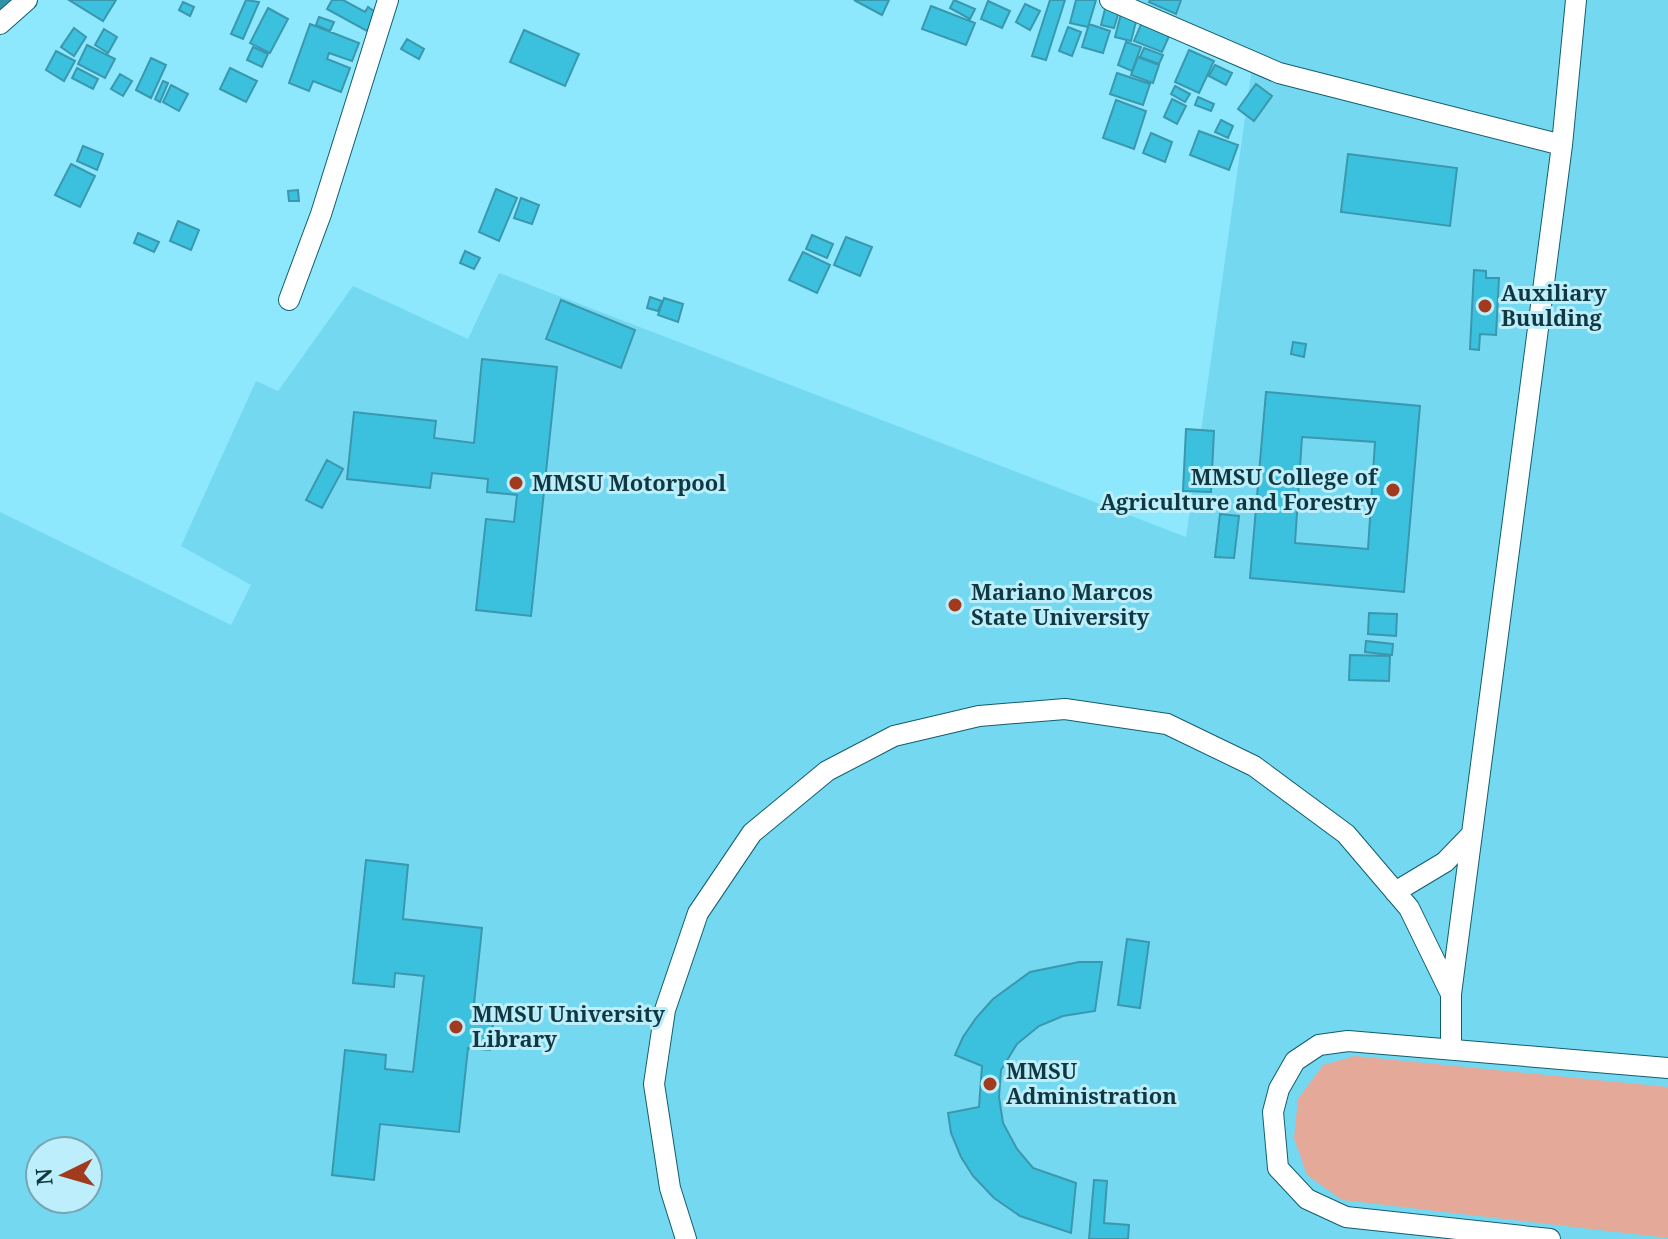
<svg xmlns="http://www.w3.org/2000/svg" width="1668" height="1239" viewBox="0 0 1668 1239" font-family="'Noto Serif',serif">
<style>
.built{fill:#75d8f1;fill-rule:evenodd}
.green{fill:#e4a999}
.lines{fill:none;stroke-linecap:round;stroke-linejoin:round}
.river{stroke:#3093a9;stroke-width:30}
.building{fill:#3bc1de;stroke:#3b97ad;stroke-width:2;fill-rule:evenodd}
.minor-casing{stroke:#125e6d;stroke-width:22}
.minor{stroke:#fff;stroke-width:20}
.poi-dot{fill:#a23a1e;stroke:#bceefb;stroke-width:3}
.labels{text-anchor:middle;stroke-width:6;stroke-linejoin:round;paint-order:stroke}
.poi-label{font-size:22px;font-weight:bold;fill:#113841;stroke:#bceefb;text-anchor:start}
</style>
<rect width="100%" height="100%" fill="#8de7fd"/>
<path class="built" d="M 1132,0 L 1668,0 L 1668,1239 L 0,1239 L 0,512 L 231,625 L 251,585 L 181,546 L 256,381 L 278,391 L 353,286 L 468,339 L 499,273 L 1186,537 L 1254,54 ZM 40,1151 L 88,1151 L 88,1199 L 40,1199 Z"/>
<path class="green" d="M 1355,1056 L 1668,1087 L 1668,1238 L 1342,1200 L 1307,1175 L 1294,1138 L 1298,1099 L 1323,1065 Z"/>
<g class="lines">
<path class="river" d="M 0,8 L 9,0"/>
</g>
<path class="building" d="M 69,0 L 116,0 L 103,21 Z
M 246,0 L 259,2 L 243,39 L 231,34 Z
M 332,0 L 343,0 L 365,12 L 368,7 L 378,14 L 367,31 L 327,9 Z
M 854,0 L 889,0 L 882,15 Z
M 954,0 L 975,9 L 970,19 L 950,8 Z
M 1050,0 L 1065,0 L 1046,60 L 1032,56 Z
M 1076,0 L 1096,0 L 1088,27 L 1070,23 Z
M 1150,0 L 1181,0 L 1176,14 L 1149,2 Z
M 988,1 L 1010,11 L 1002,28 L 981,19 Z
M 183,2 L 194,7 L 190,16 L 179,10 Z
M 1025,4 L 1040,11 L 1030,30 L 1016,22 Z
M 1106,5 L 1120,8 L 1114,28 L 1101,25 Z
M 931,6 L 975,23 L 966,45 L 922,29 Z
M 268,8 L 288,19 L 270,53 L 250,43 Z
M 1122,10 L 1138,14 L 1131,41 L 1115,37 Z
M 319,17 L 334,22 L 330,31 L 316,25 Z
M 1142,22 L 1170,34 L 1162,52 L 1134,41 Z
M 310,24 L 359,43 L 352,61 L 329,53 L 327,59 L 350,68 L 341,92 L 313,81 L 309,91 L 289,83 Z
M 1089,24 L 1110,31 L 1103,53 L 1082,47 Z
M 1068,27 L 1081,32 L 1072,56 L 1059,51 Z
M 74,28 L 86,37 L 74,56 L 61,47 Z
M 104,29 L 117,37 L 108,53 L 95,45 Z
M 524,30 L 579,54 L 565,86 L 510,62 Z
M 407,39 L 424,49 L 419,59 L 401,49 Z
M 1126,42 L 1141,47 L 1132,71 L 1118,65 Z
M 87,45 L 115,59 L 105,78 L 78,64 Z
M 253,47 L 268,54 L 262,67 L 247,60 Z
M 1144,48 L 1163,55 L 1159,64 L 1140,57 Z
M 1189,50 L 1214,61 L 1199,93 L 1175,82 Z
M 56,51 L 75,61 L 64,81 L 46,70 Z
M 1138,57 L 1159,65 L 1153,83 L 1131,75 Z
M 151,58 L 166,65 L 151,98 L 136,90 Z
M 1215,65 L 1232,73 L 1226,85 L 1209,76 Z
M 77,68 L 98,79 L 93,89 L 72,78 Z
M 230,68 L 257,81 L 246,102 L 220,89 Z
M 1117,73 L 1150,84 L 1143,105 L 1110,94 Z
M 120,74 L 132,81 L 123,96 L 111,89 Z
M 163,81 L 168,83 L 160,102 L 155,99 Z
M 1256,84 L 1272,96 L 1254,121 L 1238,109 Z
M 171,85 L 188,94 L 179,111 L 163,102 Z
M 1175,86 L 1190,94 L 1185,102 L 1171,94 Z
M 1198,97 L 1214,104 L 1211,111 L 1195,105 Z
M 1172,99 L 1186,106 L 1177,124 L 1164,117 Z
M 1116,100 L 1146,111 L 1134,149 L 1103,138 Z
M 1221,120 L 1233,126 L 1228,138 L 1215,132 Z
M 1199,131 L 1238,145 L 1229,170 L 1190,155 Z
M 1151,133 L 1172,142 L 1165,162 L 1143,153 Z
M 83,146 L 103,154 L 97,170 L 77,161 Z
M 1348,154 L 1457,168 L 1450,226 L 1341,212 Z
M 71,164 L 95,176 L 80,207 L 55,195 Z
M 496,189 L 517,198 L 499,241 L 479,232 Z
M 298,190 L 299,201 L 289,201 L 288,191 Z
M 521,198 L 539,205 L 532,224 L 514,218 Z
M 178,221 L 199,230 L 191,250 L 170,241 Z
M 138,233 L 159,242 L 154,252 L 134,243 Z
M 812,235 L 833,244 L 827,258 L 806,249 Z
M 846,237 L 872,247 L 860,276 L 834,265 Z
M 465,251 L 480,258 L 474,269 L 460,263 Z
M 803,252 L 830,265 L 817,293 L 789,280 Z
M 1474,270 L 1486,271 L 1486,278 L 1499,278 L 1496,335 L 1480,334 L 1479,350 L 1470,349 Z
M 650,297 L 662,301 L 658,311 L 647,308 Z
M 664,298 L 683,304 L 678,322 L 658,315 Z
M 561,300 L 635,330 L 621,368 L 546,339 Z
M 1293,342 L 1306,344 L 1304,357 L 1291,354 Z
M 482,359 L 557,367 L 531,616 L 476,610 L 486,519 L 514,522 L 517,495 L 487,492 L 488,479 L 432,473 L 430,488 L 347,479 L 354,412 L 436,421 L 434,438 L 474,443 Z
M 1266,392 L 1420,406 L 1404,592 L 1250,578 ZM 1302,437 L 1375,442 L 1368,549 L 1295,543 Z
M 1186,429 L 1214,431 L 1211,492 L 1183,491 Z
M 327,460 L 343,469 L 322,508 L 306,500 Z
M 1220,514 L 1239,516 L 1234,558 L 1215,557 Z
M 1369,613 L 1397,614 L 1396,636 L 1368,634 Z
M 1366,641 L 1393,644 L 1392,655 L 1365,652 Z
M 1350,655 L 1390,656 L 1389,681 L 1349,680 Z
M 366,860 L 408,865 L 403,919 L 482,928 L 474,1004 L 495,1007 L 490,1050 L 468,1048 L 459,1132 L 380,1124 L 374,1180 L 332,1175 L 345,1050 L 386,1055 L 385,1069 L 413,1072 L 424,976 L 395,973 L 394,987 L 353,983 Z
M 1127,939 L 1149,942 L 1140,1008 L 1118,1005 Z
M 1079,962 L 1102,962 L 1095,1011 L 1063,1016 L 1039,1026 L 1017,1044 L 1001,1070 L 999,1097 L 1003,1123 L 1017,1149 L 1033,1168 L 1076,1183 L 1071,1233 L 1020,1216 L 994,1198 L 973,1176 L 961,1157 L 951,1133 L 948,1113 L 979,1107 L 982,1066 L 955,1055 L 963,1037 L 976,1018 L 993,999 L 1030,972 Z
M 1094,1180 L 1107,1181 L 1104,1223 L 1129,1225 L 1128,1239 L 1089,1239 Z"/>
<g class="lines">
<g class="minor-casing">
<path id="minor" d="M 1110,0 L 1279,73 L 1562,145
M 0,24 L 27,0
M 289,300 L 321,214 L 388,0
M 1395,892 L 1445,862 L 1472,834
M 1451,1049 L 1451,994 L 1562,145 L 1576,0
M 686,1239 L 670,1188 L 654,1084 L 665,1010 L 698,913 L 752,833 L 827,771 L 894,736 L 979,716 L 1065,709 L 1167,724 L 1254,766 L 1346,834 L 1409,908 L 1451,994
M 1550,1239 L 1346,1217 L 1307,1199 L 1278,1168 L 1273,1112 L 1279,1089 L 1295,1061 L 1319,1045 L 1348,1041 L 1668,1068"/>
</g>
<use href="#minor" class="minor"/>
</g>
<g class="poi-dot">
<circle cx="1485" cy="306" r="8"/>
<circle cx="516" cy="483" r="8"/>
<circle cx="1393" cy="490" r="8"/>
<circle cx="955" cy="605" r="8"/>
<circle cx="456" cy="1027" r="8"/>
<circle cx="990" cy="1084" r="8"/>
</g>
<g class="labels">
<g class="poi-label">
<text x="1501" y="301">Auxiliary<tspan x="1501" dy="25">Buulding</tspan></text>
<text x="1377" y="485" text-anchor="end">MMSU College of<tspan x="1377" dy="25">Agriculture and Forestry</tspan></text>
<text x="532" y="491">MMSU Motorpool</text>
<text x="971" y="600">Mariano Marcos<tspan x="971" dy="25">State University</tspan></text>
<text x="472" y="1022">MMSU University<tspan x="472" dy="25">Library</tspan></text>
<text x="1006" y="1079">MMSU<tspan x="1006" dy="25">Administration</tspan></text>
</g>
</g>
<g transform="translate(64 1175) rotate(265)"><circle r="38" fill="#bceefb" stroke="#78a5b1" stroke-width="2"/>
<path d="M0-6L14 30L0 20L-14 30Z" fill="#a23a1e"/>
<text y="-12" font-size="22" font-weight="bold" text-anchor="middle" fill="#113841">N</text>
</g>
</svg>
